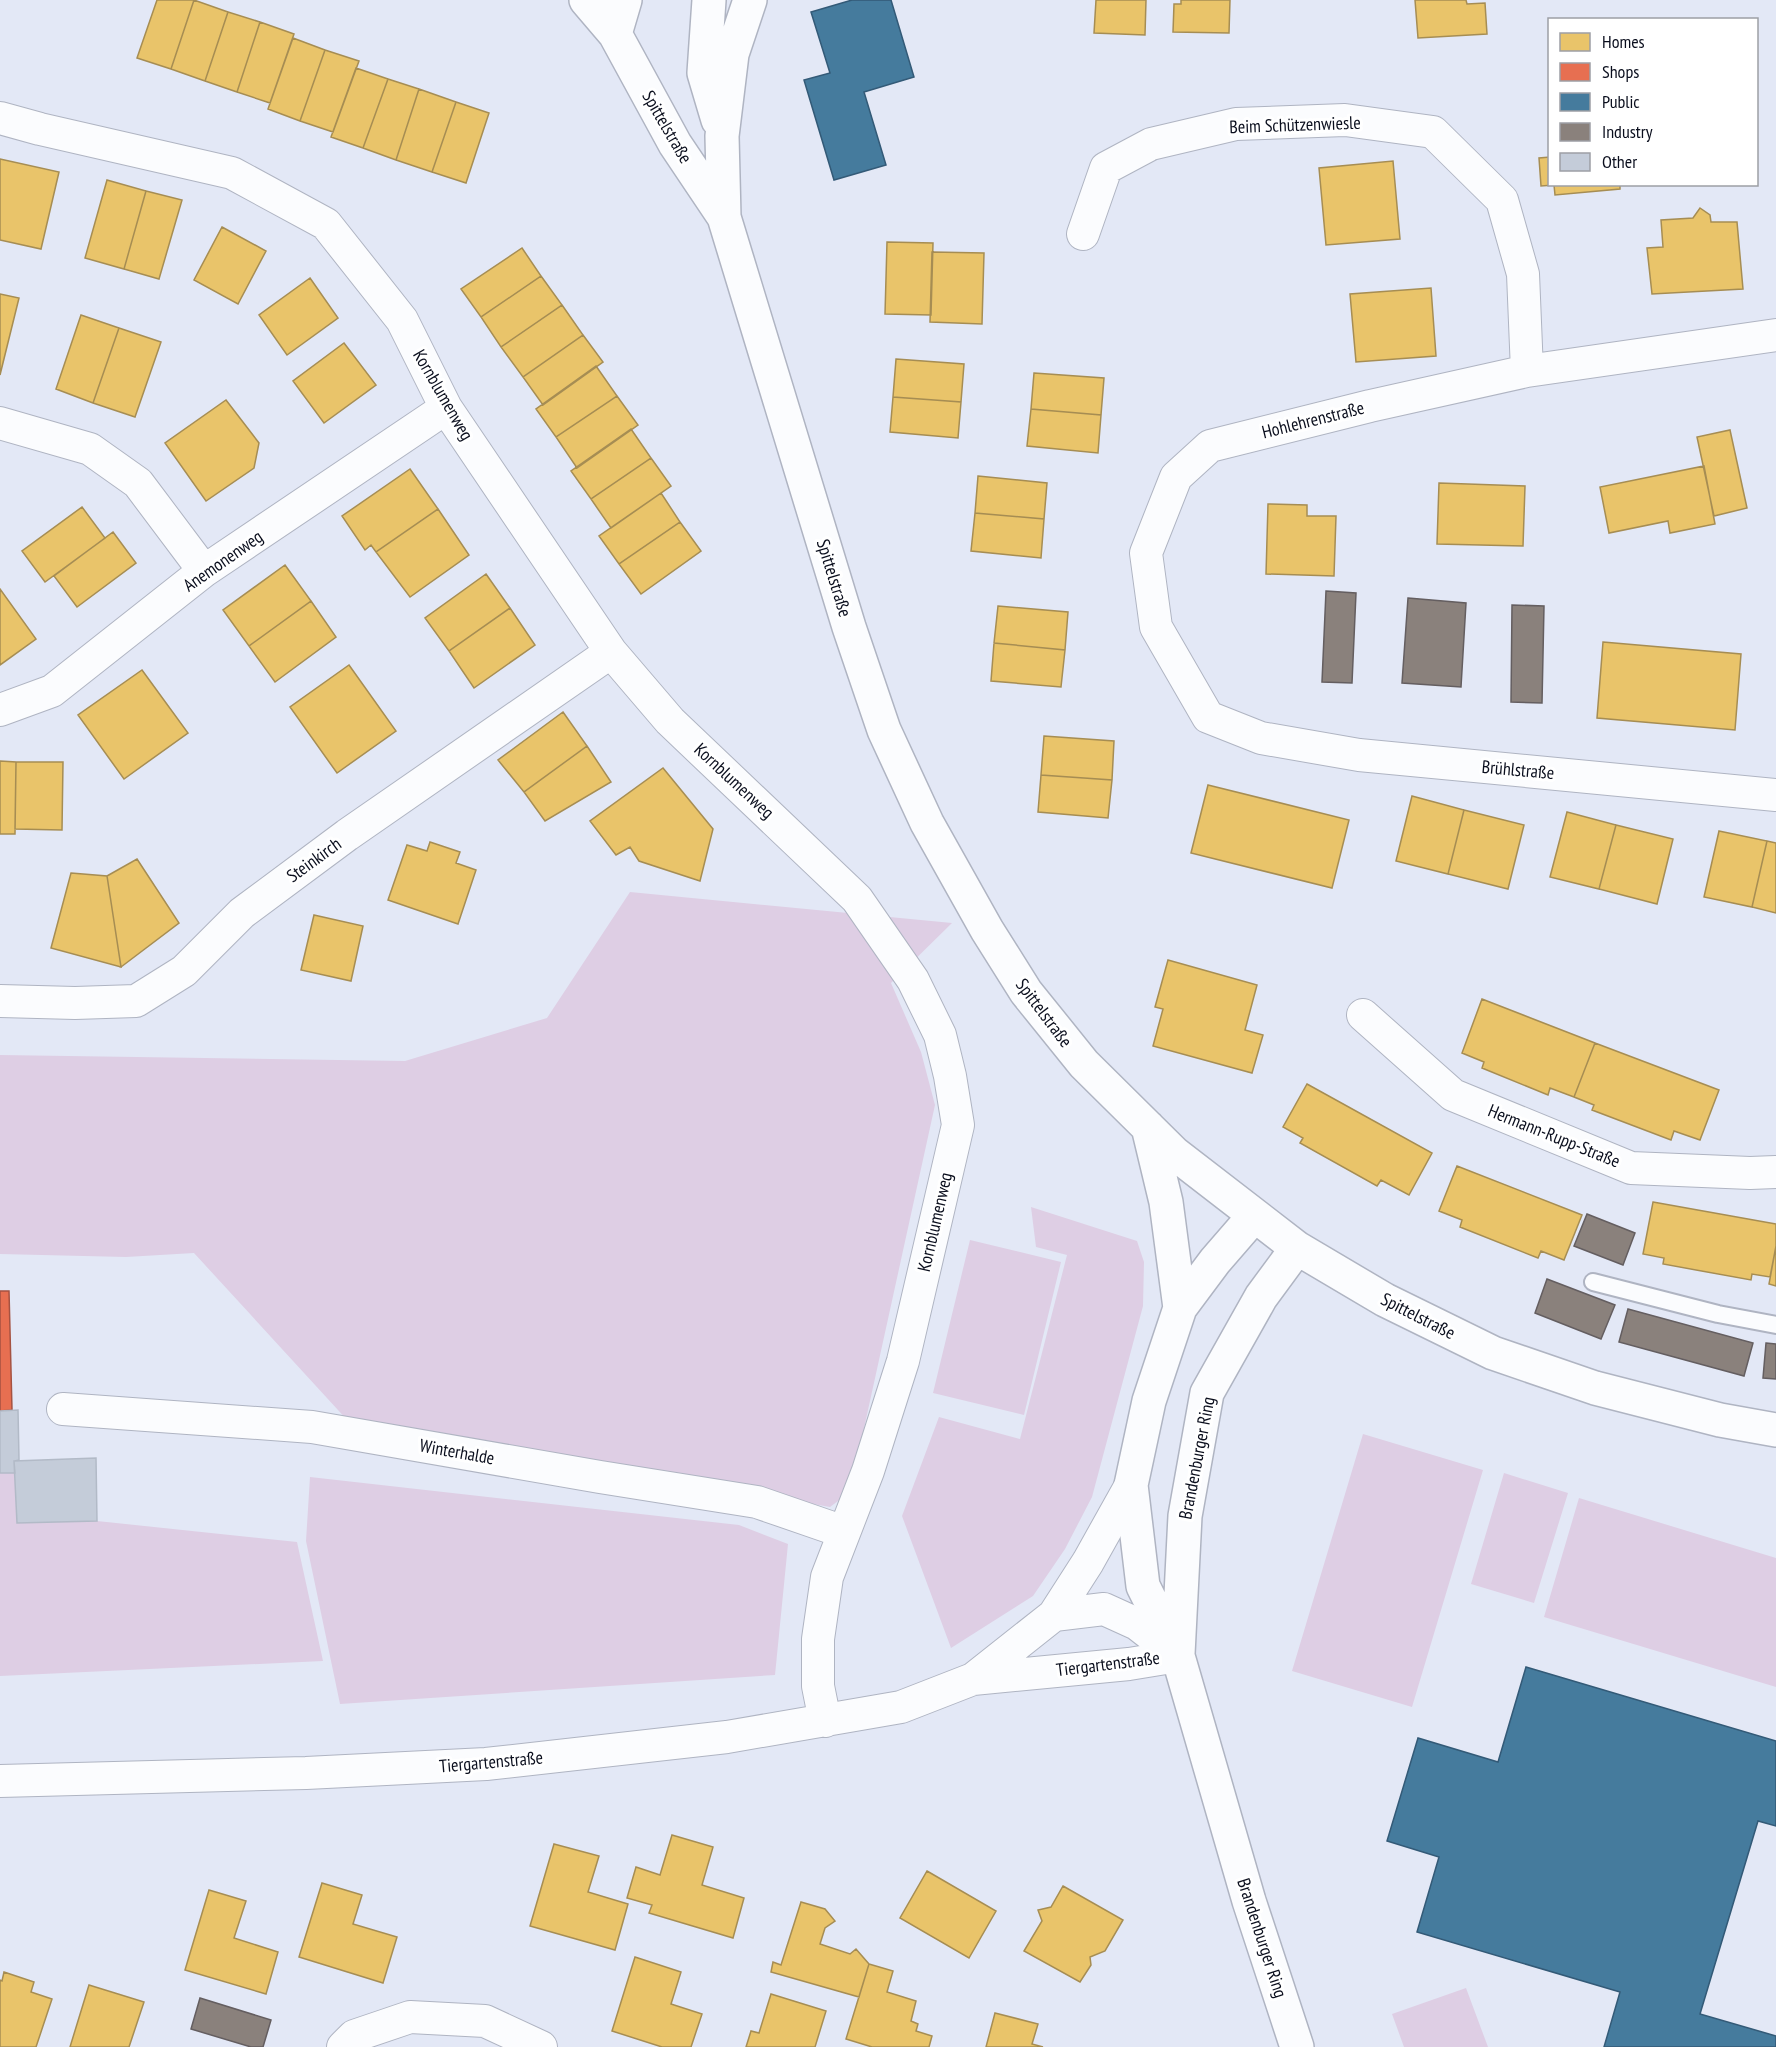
<svg xmlns="http://www.w3.org/2000/svg" width="1776" height="2047" viewBox="0 0 1776 2047" font-family="'PT Sans Narrow',sans-serif">
<style>
.green{fill:#decee4}
.homes{fill:#e9c46a;stroke:#a68d53;stroke-width:1.5}
.shops{fill:#e76f51;stroke:#a55241;stroke-width:1.5}
.public{fill:#457b9d;stroke:#335a77;stroke-width:1.5}
.industry{fill:#8a817c;stroke:#645e60;stroke-width:1.5}
.building{fill:#c4ccd9;stroke:#b2bac7;stroke-width:1.5}
.lines{fill:none;stroke-linecap:round;stroke-linejoin:round}
.lane-casing{stroke:#afb4c2;stroke-width:20}
.street-casing{stroke:#afb4c2;stroke-width:34}
.secondary-casing{stroke:#afb4c2;stroke-width:36}
.lane{stroke:#fbfcfe;stroke-width:16}
.street{stroke:#fbfcfe;stroke-width:32}
.secondary{stroke:#fbfcfe;stroke-width:33}
.labels{text-anchor:middle;stroke-width:6;stroke-linejoin:round;paint-order:stroke}
.street-label{font-size:18px;fill:#0a0e1d;stroke:#fff}
</style>
<rect width="100%" height="100%" fill="#e3e8f6"/>
<path class="green" d="M 630,892 L 952,923 L 891,983 L 921,1052 L 935,1105 L 850,1492 L 830,1507 L 349,1422 L 194,1253 L 126,1257 L 0,1254 L 0,1055 L 405,1061 L 547,1018 Z
M 1031,1207 L 1137,1241 L 1144,1262 L 1143,1306 L 1092,1497 L 1065,1549 L 1033,1596 L 951,1648 L 902,1516 L 939,1417 L 1020,1439 L 1067,1255 L 1036,1247 Z
M 970,1240 L 1061,1262 L 1024,1415 L 933,1393 Z
M 1363,1434 L 1483,1470 L 1412,1707 L 1292,1671 Z
M 0,1473 L 15,1473 L 17,1523 L 97,1521 L 297,1542 L 323,1661 L 0,1676 Z
M 1504,1473 L 1568,1493 L 1534,1603 L 1471,1584 Z
M 310,1477 L 739,1525 L 788,1544 L 775,1675 L 340,1704 L 306,1541 Z
M 1579,1498 L 1776,1558 L 1776,1687 L 1544,1617 Z
M 1466,1988 L 1488,2047 L 1404,2047 L 1392,2014 Z"/>
<path class="homes" d="M 157,0 L 194,0 L 171,69 L 137,58 Z
M 194,0 L 228,12 L 205,81 L 171,69 Z
M 1096,0 L 1146,0 L 1145,35 L 1094,33 Z
M 1181,0 L 1230,0 L 1229,33 L 1173,32 L 1174,4 L 1181,4 Z
M 1415,0 L 1466,0 L 1467,4 L 1485,3 L 1487,34 L 1418,38 Z
M 228,12 L 260,22 L 237,92 L 205,81 Z
M 260,22 L 294,34 L 270,103 L 237,92 Z
M 293,38 L 325,50 L 300,121 L 268,109 Z
M 325,50 L 359,61 L 333,132 L 300,121 Z
M 356,68 L 388,79 L 363,148 L 331,137 Z
M 388,79 L 419,89 L 396,160 L 363,148 Z
M 419,89 L 456,102 L 432,172 L 396,160 Z
M 456,102 L 489,113 L 466,183 L 432,172 Z
M 1550,157 L 1550,184 L 1620,184 L 1620,189 L 1555,195 L 1554,185 L 1541,186 L 1539,158 Z
M 0,159 L 59,172 L 41,249 L 0,240 Z
M 1393,161 L 1400,239 L 1326,245 L 1319,168 Z
M 107,180 L 146,191 L 124,269 L 85,258 Z
M 146,191 L 182,200 L 159,279 L 124,269 Z
M 1700,208 L 1710,215 L 1711,222 L 1737,222 L 1743,289 L 1652,294 L 1647,248 L 1663,247 L 1661,220 L 1693,218 Z
M 222,227 L 266,251 L 238,304 L 194,280 Z
M 887,242 L 933,243 L 931,315 L 885,314 Z
M 522,248 L 541,276 L 481,317 L 461,289 Z
M 932,252 L 984,253 L 982,324 L 930,322 Z
M 541,276 L 562,305 L 501,347 L 481,317 Z
M 310,278 L 338,318 L 287,355 L 259,315 Z
M 1431,288 L 1436,356 L 1356,362 L 1350,294 Z
M 0,294 L 19,298 L 0,375 Z
M 562,305 L 583,335 L 523,377 L 501,347 Z
M 81,315 L 119,328 L 93,403 L 56,389 Z
M 119,328 L 161,342 L 135,417 L 93,403 Z
M 583,335 L 603,362 L 543,405 L 523,377 Z
M 344,343 L 376,385 L 324,423 L 293,381 Z
M 896,359 L 964,364 L 961,402 L 893,397 Z
M 596,366 L 617,396 L 556,437 L 536,409 Z
M 1034,373 L 1104,378 L 1101,415 L 1031,409 Z
M 617,396 L 638,425 L 577,468 L 556,437 Z
M 893,397 L 961,402 L 958,438 L 890,432 Z
M 226,400 L 259,443 L 254,468 L 206,501 L 165,443 Z
M 1031,409 L 1101,415 L 1098,453 L 1027,446 Z
M 631,429 L 651,458 L 591,499 L 571,471 Z
M 1730,430 L 1747,508 L 1714,516 L 1697,437 Z
M 651,458 L 671,486 L 611,528 L 591,499 Z
M 1704,466 L 1715,524 L 1670,533 L 1668,521 L 1609,533 L 1600,487 Z
M 410,469 L 438,509 L 376,552 L 371,545 L 365,550 L 342,516 Z
M 978,476 L 1047,483 L 1044,519 L 975,513 Z
M 1439,483 L 1525,486 L 1523,546 L 1437,544 Z
M 661,493 L 680,522 L 619,564 L 599,536 Z
M 1268,504 L 1307,505 L 1307,516 L 1336,516 L 1334,576 L 1266,574 Z
M 82,507 L 105,538 L 45,582 L 22,551 Z
M 438,509 L 469,555 L 410,597 L 376,552 Z
M 975,513 L 1044,519 L 1041,558 L 971,551 Z
M 680,522 L 701,551 L 641,594 L 619,564 Z
M 113,532 L 136,563 L 77,607 L 54,576 Z
M 285,565 L 311,601 L 249,646 L 223,610 Z
M 486,574 L 510,608 L 449,651 L 425,618 Z
M 0,589 L 36,639 L 0,665 Z
M 311,601 L 336,637 L 275,682 L 249,646 Z
M 998,606 L 1068,612 L 1065,650 L 994,643 Z
M 510,608 L 535,645 L 474,688 L 449,651 Z
M 1603,642 L 1741,654 L 1735,730 L 1597,718 Z
M 994,643 L 1065,650 L 1061,687 L 991,681 Z
M 349,665 L 396,731 L 337,773 L 290,707 Z
M 142,670 L 188,733 L 124,779 L 78,715 Z
M 563,712 L 587,746 L 524,792 L 498,760 Z
M 1044,736 L 1114,741 L 1112,780 L 1041,775 Z
M 587,746 L 611,782 L 545,821 L 524,792 Z
M 0,761 L 16,762 L 15,834 L 0,834 Z
M 16,762 L 63,762 L 62,830 L 15,829 Z
M 663,768 L 713,829 L 700,881 L 639,861 L 630,847 L 616,855 L 590,821 Z
M 1041,775 L 1112,780 L 1108,818 L 1038,812 Z
M 1208,785 L 1349,820 L 1332,888 L 1191,853 Z
M 1412,796 L 1464,810 L 1448,874 L 1396,861 Z
M 1464,810 L 1524,825 L 1508,889 L 1448,874 Z
M 1567,812 L 1616,825 L 1599,889 L 1550,877 Z
M 1616,825 L 1673,839 L 1657,904 L 1599,889 Z
M 1719,831 L 1767,841 L 1752,907 L 1704,897 Z
M 1767,841 L 1776,843 L 1776,913 L 1752,907 Z
M 430,842 L 460,852 L 456,863 L 476,870 L 458,924 L 388,900 L 407,845 L 427,851 Z
M 137,859 L 179,923 L 121,967 L 107,876 Z
M 71,873 L 107,876 L 121,967 L 51,948 Z
M 314,915 L 363,926 L 351,981 L 301,970 Z
M 1168,960 L 1257,985 L 1245,1030 L 1263,1035 L 1252,1073 L 1153,1046 L 1163,1009 L 1155,1007 Z
M 1482,999 L 1595,1043 L 1574,1097 L 1550,1088 L 1548,1095 L 1482,1068 L 1484,1062 L 1462,1053 Z
M 1595,1043 L 1719,1090 L 1700,1140 L 1674,1131 L 1671,1140 L 1592,1110 L 1594,1105 L 1574,1097 Z
M 1307,1084 L 1432,1153 L 1409,1195 L 1381,1180 L 1377,1186 L 1300,1143 L 1303,1138 L 1283,1127 Z
M 1457,1166 L 1582,1215 L 1564,1260 L 1541,1251 L 1538,1258 L 1460,1227 L 1462,1220 L 1439,1211 Z
M 1653,1202 L 1776,1224 L 1776,1246 L 1770,1277 L 1752,1274 L 1751,1280 L 1663,1264 L 1664,1258 L 1643,1254 Z
M 1776,1246 L 1776,1286 L 1769,1284 Z
M 672,1835 L 713,1847 L 702,1885 L 744,1898 L 733,1938 L 649,1913 L 652,1905 L 627,1898 L 636,1867 L 660,1875 Z
M 554,1844 L 599,1856 L 588,1892 L 628,1904 L 615,1950 L 530,1926 Z
M 927,1871 L 996,1911 L 969,1958 L 900,1918 Z
M 322,1883 L 362,1895 L 353,1924 L 397,1937 L 383,1983 L 299,1957 Z
M 1063,1886 L 1123,1920 L 1105,1951 L 1090,1957 L 1091,1965 L 1080,1982 L 1024,1951 L 1042,1921 L 1038,1910 L 1051,1907 Z
M 209,1890 L 246,1901 L 234,1938 L 278,1952 L 266,1994 L 185,1970 Z
M 801,1902 L 825,1909 L 835,1921 L 825,1928 L 820,1944 L 850,1954 L 856,1949 L 869,1964 L 859,1997 L 771,1972 L 773,1962 L 781,1965 Z
M 635,1957 L 681,1972 L 671,2004 L 702,2014 L 691,2047 L 662,2047 L 612,2031 Z
M 869,1964 L 893,1971 L 887,1992 L 916,2001 L 911,2021 L 918,2024 L 916,2031 L 932,2036 L 929,2047 L 872,2047 L 846,2039 Z
M 4,1972 L 34,1982 L 31,1992 L 52,1999 L 36,2047 L 0,2047 L 0,1980 L 2,1981 Z
M 89,1985 L 144,2002 L 129,2047 L 70,2047 Z
M 771,1994 L 826,2011 L 815,2047 L 746,2047 L 751,2031 L 759,2033 Z
M 995,2013 L 1038,2024 L 1032,2044 L 1043,2047 L 986,2047 Z"/>
<path class="shops" d="M 0,1291 L 9,1291 L 12,1410 L 0,1411 Z"/>
<path class="public" d="M 852,0 L 891,0 L 914,77 L 864,92 L 886,165 L 834,180 L 804,80 L 830,73 L 811,12 Z
M 1526,1667 L 1776,1741 L 1776,1826 L 1758,1821 L 1700,2014 L 1776,2036 L 1776,2047 L 1604,2047 L 1620,1992 L 1417,1932 L 1439,1857 L 1387,1841 L 1418,1738 L 1498,1762 Z"/>
<path class="industry" d="M 1326,591 L 1356,593 L 1352,683 L 1322,682 Z
M 1408,598 L 1466,603 L 1461,687 L 1402,683 Z
M 1512,605 L 1544,606 L 1542,703 L 1511,702 Z
M 1587,1214 L 1635,1233 L 1623,1265 L 1574,1246 Z
M 1547,1279 L 1615,1305 L 1601,1339 L 1535,1313 Z
M 1628,1309 L 1753,1343 L 1744,1376 L 1619,1342 Z
M 1766,1343 L 1776,1344 L 1776,1379 L 1763,1378 Z
M 200,1998 L 271,2020 L 263,2047 L 251,2047 L 191,2029 Z"/>
<path class="building" d="M 18,1410 L 19,1460 L 14,1461 L 15,1473 L 0,1473 L 0,1411 Z
M 96,1458 L 97,1521 L 17,1523 L 14,1461 Z"/>
<g class="lines">
<g class="lane-casing">
<path id="lane" d="M 1593,1282 L 1718,1314 L 1776,1325"/>
</g>
<g class="street-casing">
<path id="street" d="M 0,118 L 40,129 L 232,173 L 326,224 L 402,320 L 446,408 L 611,652 L 670,721 L 857,899 L 913,980 L 940,1035 L 950,1076 L 958,1125 L 903,1361 L 868,1471 L 827,1577 L 818,1639 L 818,1686 L 825,1721
M 1083,234 L 1106,168 L 1151,144 L 1236,124 L 1345,120 L 1433,132 L 1502,200 L 1523,274 L 1527,371
M 1776,335 L 1527,371 L 1370,406 L 1210,446 L 1176,477 L 1146,553 L 1156,627 L 1208,717 L 1261,738 L 1359,755 L 1776,795
M 0,423 L 90,449 L 138,483 L 204,571
M 0,710 L 52,691 L 204,571 L 446,408
M 0,1001 L 75,1003 L 136,1001 L 184,971 L 242,913 L 347,835 L 611,652
M 1363,1015 L 1453,1095 L 1631,1168 L 1750,1173 L 1776,1172
M 63,1409 L 312,1427 L 600,1477 L 757,1502 L 844,1532
M 1054,1615 L 1104,1609 L 1137,1624 L 1178,1656
M 973,1679 L 1054,1615 L 1088,1562 L 1131,1485
M 0,1781 L 306,1773 L 486,1764 L 727,1737 L 901,1707 L 973,1679 L 1129,1664 L 1178,1656
M 343,2047 L 354,2036 L 410,2017 L 485,2021 L 541,2047"/>
</g>
<g class="secondary-casing">
<path id="secondary" d="M 586,0 L 615,34 L 675,144 L 724,217
M 709,0 L 704,73 L 718,120
M 750,0 L 732,54 L 722,136 L 724,217 L 849,627 L 884,730 L 927,823 L 987,930 L 1026,992 L 1084,1064 L 1174,1153 L 1297,1248 L 1385,1300 L 1493,1353 L 1595,1388 L 1720,1420 L 1776,1430
M 615,34 L 625,0
M 1148,1127 L 1166,1202 L 1180,1308
M 1254,1216 L 1215,1261 L 1180,1308 L 1149,1401 L 1131,1485 L 1143,1586 L 1178,1656 L 1249,1901 L 1297,2047
M 1178,1654 L 1185,1516 L 1207,1393 L 1261,1297 L 1297,1248"/>
</g>
<use href="#lane" class="lane"/>
<use href="#street" class="street"/>
<use href="#secondary" class="secondary"/>
</g>
<g class="labels">
<g class="street-label">
<text transform="translate(1295 125) rotate(-2)" y="6">Beim Schützenwiesle</text>
<text transform="translate(667 127) rotate(60)" y="6">Spittelstraße</text>
<text transform="translate(443 395) rotate(60)" y="6">Kornblumenweg</text>
<text transform="translate(1313 420) rotate(-14)" y="6">Hohlehrenstraße</text>
<text transform="translate(223 561) rotate(-35)" y="6">Anemonenweg</text>
<text transform="translate(834 578) rotate(73)" y="6">Spittelstraße</text>
<text transform="translate(1518 770) rotate(5)" y="6">Brühlstraße</text>
<text transform="translate(734 781) rotate(43)" y="6">Kornblumenweg</text>
<text transform="translate(314 860) rotate(-36)" y="6">Steinkirch</text>
<text transform="translate(1044 1013) rotate(53)" y="6">Spittelstraße</text>
<text transform="translate(1554 1136) rotate(22)" y="6">Hermann-Rupp-Straße</text>
<text transform="translate(935 1222) rotate(-77)" y="6">Kornblumenweg</text>
<text transform="translate(1418 1316) rotate(27)" y="6">Spittelstraße</text>
<text transform="translate(457 1452) rotate(10)" y="6">Winterhalde</text>
<text transform="translate(1197 1458) rotate(-79)" y="6">Brandenburger Ring</text>
<text transform="translate(1108 1664) rotate(-7)" y="6">Tiergartenstraße</text>
<text transform="translate(491 1762) rotate(-5)" y="6">Tiergartenstraße</text>
<text transform="translate(1262 1938) rotate(72)" y="6">Brandenburger Ring</text>
</g>
</g>
<rect x="1548" y="18" width="210" height="168" fill="#ffffff" stroke="#9d9fa5" stroke-width="1.5"/>
<rect x="1560" y="33" width="30" height="18" fill="#e9c46a" stroke="#9d9fa5" stroke-width="1.5"/>
<text x="1602" y="48" font-size="18" fill="#0a0e1d">Homes</text>
<rect x="1560" y="63" width="30" height="18" fill="#e76f51" stroke="#9d9fa5" stroke-width="1.5"/>
<text x="1602" y="78" font-size="18" fill="#0a0e1d">Shops</text>
<rect x="1560" y="93" width="30" height="18" fill="#457b9d" stroke="#9d9fa5" stroke-width="1.5"/>
<text x="1602" y="108" font-size="18" fill="#0a0e1d">Public</text>
<rect x="1560" y="123" width="30" height="18" fill="#8a817c" stroke="#9d9fa5" stroke-width="1.5"/>
<text x="1602" y="138" font-size="18" fill="#0a0e1d">Industry</text>
<rect x="1560" y="153" width="30" height="18" fill="#c4ccd9" stroke="#9d9fa5" stroke-width="1.5"/>
<text x="1602" y="168" font-size="18" fill="#0a0e1d">Other</text>
</svg>
